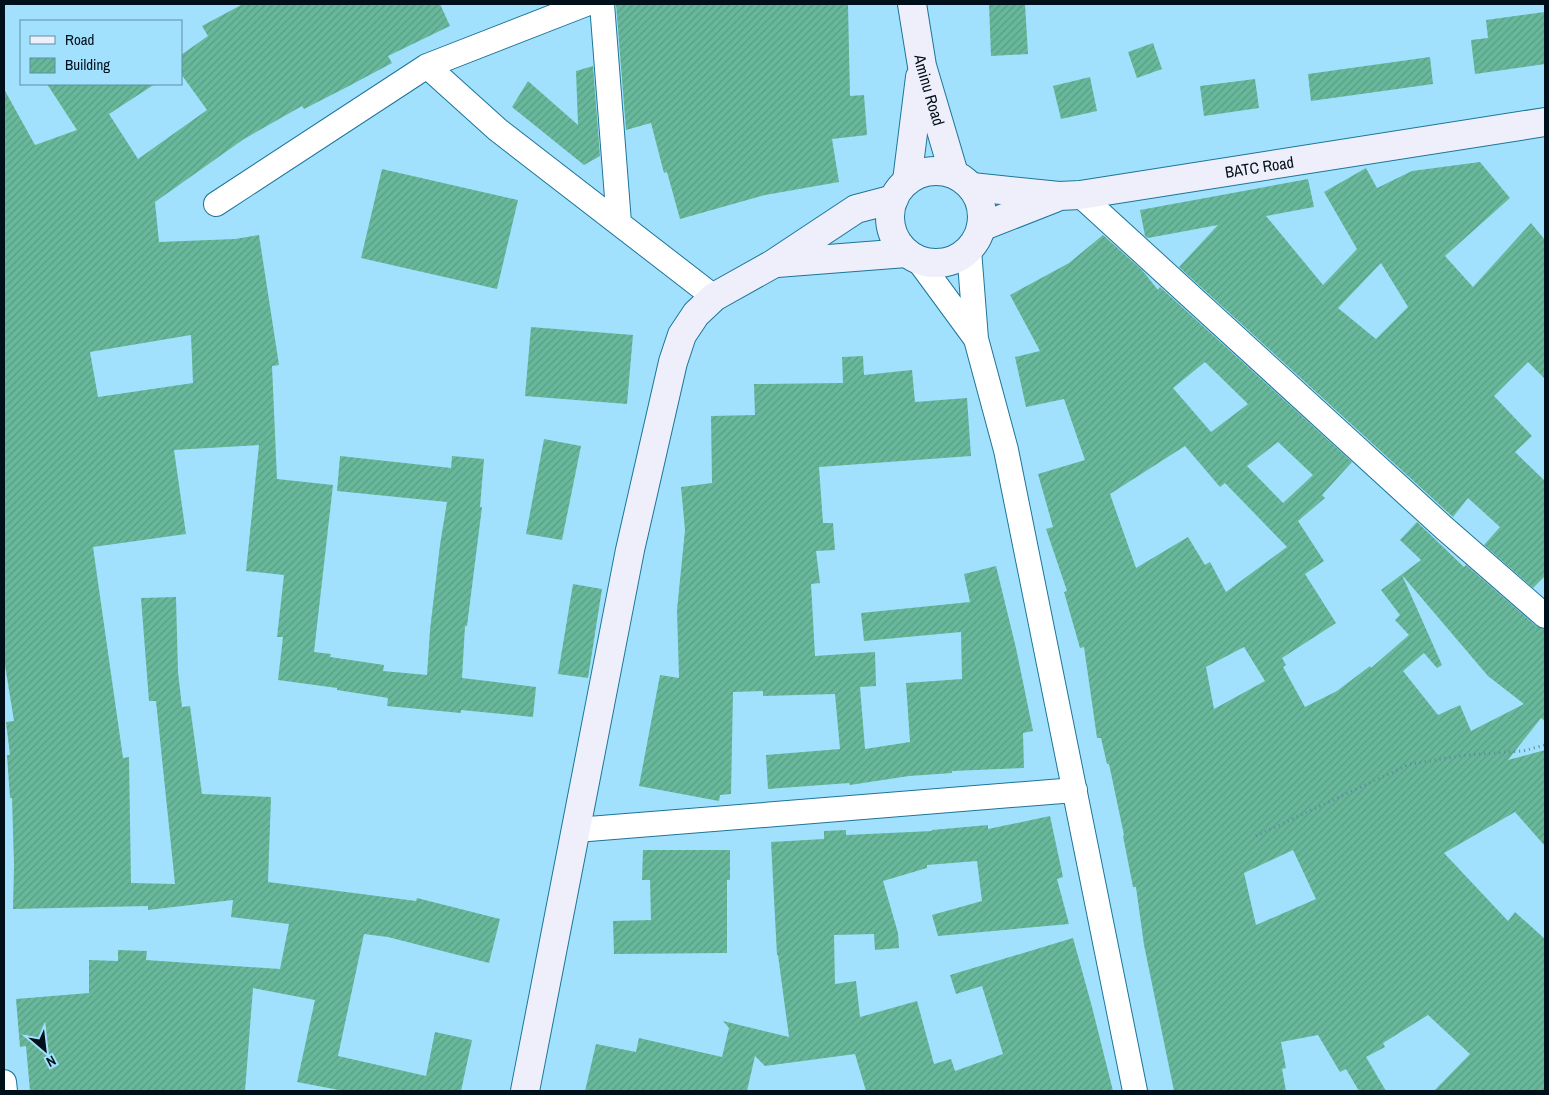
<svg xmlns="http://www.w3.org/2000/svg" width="1549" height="1095" viewBox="0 0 1549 1095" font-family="'Archivo Narrow',sans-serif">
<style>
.building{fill:url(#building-hatch);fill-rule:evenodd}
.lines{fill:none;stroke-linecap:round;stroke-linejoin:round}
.street-casing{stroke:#1d7597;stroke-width:26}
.secondary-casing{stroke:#1d7597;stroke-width:30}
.path{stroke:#5d899e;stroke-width:3;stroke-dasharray:1 4;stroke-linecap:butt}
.street{stroke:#fff;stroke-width:24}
.secondary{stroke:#efeefb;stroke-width:28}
.labels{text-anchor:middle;stroke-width:5;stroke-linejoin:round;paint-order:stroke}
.street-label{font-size:16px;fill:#00101a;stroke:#a2e1fe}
</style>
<defs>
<pattern id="building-hatch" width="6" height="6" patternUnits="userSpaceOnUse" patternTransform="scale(1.25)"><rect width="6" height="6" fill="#68b89b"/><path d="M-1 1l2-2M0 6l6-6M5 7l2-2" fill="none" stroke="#589d85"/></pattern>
</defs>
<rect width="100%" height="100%" fill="#a2e1fe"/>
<path class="building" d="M 243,4 L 440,4 L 450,26 L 388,56 L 392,63 L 349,86 L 304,109 L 302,106 L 244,139 L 155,202 L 159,242 L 235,239 L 259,235 L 279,365 L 272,366 L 277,479 L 333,485 L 314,652 L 331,654 L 330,657 L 384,665 L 383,671 L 427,675 L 430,630 L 440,545 L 447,502 L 337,491 L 340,456 L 451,468 L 452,456 L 484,459 L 480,507 L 482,507 L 467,626 L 465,626 L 462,678 L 536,687 L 533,717 L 461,710 L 461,713 L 387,706 L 388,698 L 337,690 L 337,688 L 278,680 L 283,637 L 277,637 L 284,575 L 246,571 L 259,445 L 174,450 L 186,534 L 93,547 L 123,758 L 129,757 L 131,883 L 175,884 L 156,701 L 149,701 L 141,598 L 176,597 L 178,672 L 182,707 L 190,706 L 202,794 L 271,797 L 268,882 L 416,901 L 417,898 L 500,919 L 489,963 L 388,937 L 364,934 L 338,1056 L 426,1076 L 435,1032 L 472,1040 L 461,1091 L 344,1091 L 297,1082 L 315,1000 L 253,988 L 245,1091 L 30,1091 L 26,1046 L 20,1047 L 16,999 L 89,993 L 89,960 L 118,961 L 118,950 L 147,951 L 146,960 L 280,969 L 289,924 L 231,917 L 233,900 L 148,910 L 148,906 L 13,909 L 14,865 L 12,798 L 10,798 L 7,755 L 10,755 L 6,722 L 14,721 L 4,659 L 4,89 L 35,145 L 77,130 L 47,84 L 155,84 L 109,114 L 138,159 L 207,110 L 181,74 L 181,55 L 208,36 L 202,26 ZM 191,335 L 193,383 L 98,397 L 90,352 Z
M 616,4 L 848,4 L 850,96 L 864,95 L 867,135 L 832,139 L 839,182 L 765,195 L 680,219 L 667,172 L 664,173 L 651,123 L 626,130 Z
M 989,4 L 1025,4 L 1028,54 L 991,56 Z
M 1545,12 L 1545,64 L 1475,74 L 1471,40 L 1488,38 L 1486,20 Z
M 1153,43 L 1162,69 L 1137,78 L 1128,52 Z
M 1430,57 L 1433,84 L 1311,101 L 1308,74 Z
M 593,66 L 600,156 L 584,165 L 512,107 L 528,81 L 578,125 L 576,71 Z
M 1090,77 L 1097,111 L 1061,119 L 1053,86 Z
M 1255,79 L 1259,108 L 1204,116 L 1200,86 Z
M 1480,162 L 1510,198 L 1445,256 L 1473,287 L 1531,223 L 1545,240 L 1545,379 L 1528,362 L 1494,396 L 1532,436 L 1515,452 L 1545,481 L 1545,576 L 1533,588 L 1484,545 L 1500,527 L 1468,498 L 1453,517 L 1179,267 L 1218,225 L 1148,238 L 1145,236 L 1140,210 L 1308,179 L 1314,207 L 1266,216 L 1323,285 L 1357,249 L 1324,192 L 1366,168 L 1377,188 L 1412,171 ZM 1381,263 L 1408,307 L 1376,339 L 1338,308 Z
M 382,169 L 518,200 L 497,289 L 361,258 Z
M 1103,235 L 1142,270 L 1158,290 L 1160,287 L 1352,462 L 1322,495 L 1325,498 L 1298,521 L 1324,561 L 1305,574 L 1336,623 L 1282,658 L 1286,665 L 1283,667 L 1305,707 L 1337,691 L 1370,666 L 1371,668 L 1409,635 L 1395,620 L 1400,615 L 1381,590 L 1421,560 L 1400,540 L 1417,522 L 1464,567 L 1466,565 L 1536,626 L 1545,629 L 1545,721 L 1541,718 L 1508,760 L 1545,750 L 1545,846 L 1515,812 L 1444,853 L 1508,921 L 1515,912 L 1545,939 L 1545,1091 L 1434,1091 L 1470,1054 L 1428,1015 L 1383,1043 L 1385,1047 L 1366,1057 L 1386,1091 L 1359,1091 L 1346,1069 L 1340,1072 L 1318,1035 L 1281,1042 L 1286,1068 L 1282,1069 L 1286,1091 L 1174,1091 L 1144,945 L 1136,887 L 1133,887 L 1123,836 L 1124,835 L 1109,764 L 1107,764 L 1101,738 L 1097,738 L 1084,647 L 1080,648 L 1064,592 L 1067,591 L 1046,529 L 1053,527 L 1038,474 L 1085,460 L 1064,399 L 1026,407 L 1015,357 L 1040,351 L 1010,295 L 1069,263 ZM 1205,362 L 1248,404 L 1211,432 L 1173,388 ZM 1278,442 L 1313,475 L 1283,503 L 1247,466 ZM 1185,446 L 1220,487 L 1225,483 L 1287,547 L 1226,592 L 1210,562 L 1205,565 L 1188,537 L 1136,568 L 1110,494 ZM 1402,575 L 1488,676 L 1524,704 L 1471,731 L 1460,705 L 1438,715 L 1403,671 L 1424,653 L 1437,668 L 1442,665 ZM 1244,647 L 1265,681 L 1214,709 L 1206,667 ZM 1293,850 L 1316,899 L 1256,925 L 1244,873 Z
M 531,327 L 633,335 L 627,404 L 525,396 Z
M 863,356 L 864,375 L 912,370 L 915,402 L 967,398 L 971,456 L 819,467 L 823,523 L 833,523 L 835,550 L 816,551 L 820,583 L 811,584 L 815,656 L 875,652 L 876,686 L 860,687 L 865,749 L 910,742 L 906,683 L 962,679 L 961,632 L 864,641 L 861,613 L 970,602 L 964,574 L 996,566 L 1016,648 L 1033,731 L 1023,733 L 1024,768 L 952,771 L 952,773 L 909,776 L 850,785 L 849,783 L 768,789 L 766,755 L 840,749 L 835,694 L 763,696 L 763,691 L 733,692 L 731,794 L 720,795 L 719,801 L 639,786 L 660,675 L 679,678 L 677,610 L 685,530 L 681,487 L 712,483 L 711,416 L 755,415 L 754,384 L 843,383 L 842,357 Z
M 544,439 L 581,446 L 562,540 L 526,534 Z
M 573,584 L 602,589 L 588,678 L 558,674 Z
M 1050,816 L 1063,877 L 1057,879 L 1069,924 L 938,936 L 932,915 L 982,901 L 977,861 L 927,865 L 927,868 L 883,881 L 898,933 L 899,948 L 875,950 L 874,934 L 834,935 L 835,984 L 856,981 L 860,1017 L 917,1001 L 934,1064 L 951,1059 L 955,1071 L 1003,1054 L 982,986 L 956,994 L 950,975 L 1073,938 L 1092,1007 L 1113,1091 L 866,1091 L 855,1054 L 765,1066 L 755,1056 L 747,1091 L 585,1091 L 596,1044 L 636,1052 L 639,1038 L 722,1057 L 729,1028 L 723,1021 L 789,1037 L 778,955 L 777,955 L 771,842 L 824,839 L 824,831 L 846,830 L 846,835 L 932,831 L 932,830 L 988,825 L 988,829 Z
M 643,850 L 730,850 L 730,880 L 727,880 L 727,953 L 614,954 L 613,921 L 651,920 L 650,880 L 642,880 Z"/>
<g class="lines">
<g class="street-casing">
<path id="street" d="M 602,4 L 619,223
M 427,66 L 498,130 L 714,297
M 1080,195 L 1443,527 L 1545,616
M 216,204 L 427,66 L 586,4
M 969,250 L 976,339 L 1006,450 L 1135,1091
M 918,260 L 976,339
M 576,830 L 1075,790
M 4,1082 L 5,1091"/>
</g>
<g class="secondary-casing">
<g id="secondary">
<path id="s1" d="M 912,4 L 922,66 L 954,174"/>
<circle cx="936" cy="217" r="46"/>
<path d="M 907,181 L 920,77"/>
<path id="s2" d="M 972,187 L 1059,196 L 1080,195 L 1545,122"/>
<path d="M 981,227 L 1055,198"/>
<path d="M 777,263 L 906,253"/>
<path d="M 525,1091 L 630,550 L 673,362 L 682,335 L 696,314 L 714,297 L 773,264 L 856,209 L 894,199"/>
</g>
</g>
<path class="path" d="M 1256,836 L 1410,764 L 1466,755 L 1523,751 L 1545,745"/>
<use href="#street" class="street"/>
<use href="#secondary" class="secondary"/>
</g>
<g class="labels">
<g class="street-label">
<text dy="6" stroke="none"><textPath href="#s1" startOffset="88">Aminu Road</textPath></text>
<text dy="6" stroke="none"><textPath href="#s2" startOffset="290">BATC Road</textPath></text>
</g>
</g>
<rect width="1549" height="1095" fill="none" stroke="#00101a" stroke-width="10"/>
<rect x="20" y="20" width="162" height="65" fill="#a2e1fe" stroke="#618da3"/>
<rect x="30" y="36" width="25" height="8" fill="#efeefb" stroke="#618da3"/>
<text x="65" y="45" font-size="15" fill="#00101a">Road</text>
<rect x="30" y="58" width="25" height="15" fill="url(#building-hatch)" stroke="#618da3"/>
<text x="65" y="70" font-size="15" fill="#00101a">Building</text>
<g transform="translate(45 1050) rotate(152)" stroke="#a2e1fe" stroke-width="4" paint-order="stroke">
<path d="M0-4L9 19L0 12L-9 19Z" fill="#00101a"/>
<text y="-8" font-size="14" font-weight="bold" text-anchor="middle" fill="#00101a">N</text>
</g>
</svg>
